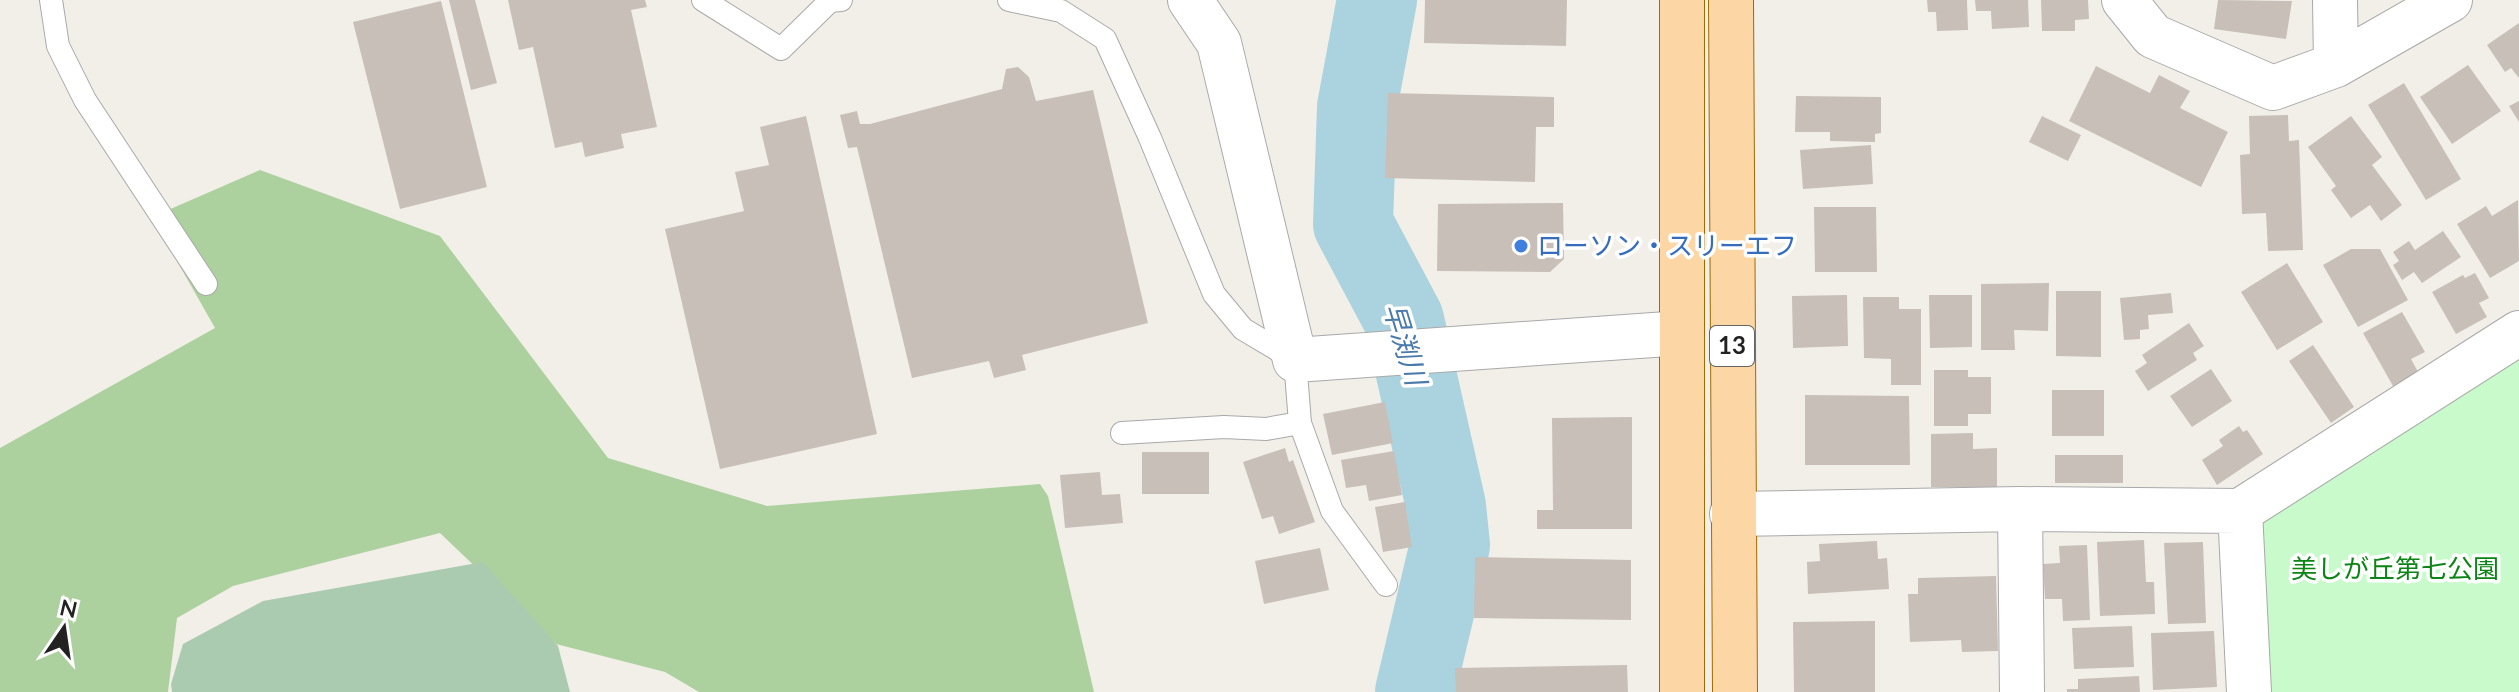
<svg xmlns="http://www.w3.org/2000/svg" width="2519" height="692" viewBox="0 0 2519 692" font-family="Lato,'Noto Sans JP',sans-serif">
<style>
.forest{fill:#add19e}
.cemetery{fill:#aacbaf}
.park{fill:#c8facc}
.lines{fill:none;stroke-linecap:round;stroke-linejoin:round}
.river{stroke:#aad3df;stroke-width:80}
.building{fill:#c7bfb8}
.service-casing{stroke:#a9a9a9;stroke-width:24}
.minor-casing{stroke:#a9a9a9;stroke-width:46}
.primary-casing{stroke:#a06b00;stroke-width:46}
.service{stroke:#fff;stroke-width:22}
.minor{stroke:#fff;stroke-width:44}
.primary{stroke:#fcd6a4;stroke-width:44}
.shop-dot{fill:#3f7fe0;stroke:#fff;stroke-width:3}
.labels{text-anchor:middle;stroke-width:7;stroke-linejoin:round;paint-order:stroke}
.shield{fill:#fff;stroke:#646464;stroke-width:2}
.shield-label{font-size:24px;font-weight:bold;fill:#222}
.shop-label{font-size:26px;fill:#366cbe;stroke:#fff;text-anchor:start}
.park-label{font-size:26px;fill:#0c8416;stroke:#fff}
.water-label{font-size:28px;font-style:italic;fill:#4a7aab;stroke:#fff}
</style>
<rect width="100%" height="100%" fill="#f2efe9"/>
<path class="forest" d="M 260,170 L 440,236 L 608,458 L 767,506 L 1040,484 L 1048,496 L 1094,692 L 699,692 L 665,672 L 556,644 L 440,533 L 233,586 L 177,618 L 168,692 L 0,692 L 0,448 L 215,328 L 152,217 Z"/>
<path class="cemetery" d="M 483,562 L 558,646 L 570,692 L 172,692 L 171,684 L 183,644 L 263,601 Z"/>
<path class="park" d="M 2519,347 L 2519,692 L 2262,692 L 2253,516 Z"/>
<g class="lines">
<path class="river" d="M 1377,0 L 1357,107 L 1353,224 L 1404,320 L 1446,506 L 1450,545 L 1415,692"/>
</g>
<path class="building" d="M 449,0 L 475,0 L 497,83 L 471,90 Z
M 508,0 L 645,0 L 647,7 L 631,10 L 657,127 L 621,134 L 624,148 L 585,157 L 582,142 L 555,148 L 533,47 L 519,50 Z
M 1425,0 L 1567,0 L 1566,46 L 1424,43 Z
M 1927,0 L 1967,0 L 1968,30 L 1937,31 L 1936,12 L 1928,12 Z
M 1975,0 L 2028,0 L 2029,27 L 1992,29 L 1991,11 L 1976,11 Z
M 2041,0 L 2088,0 L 2089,19 L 2075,20 L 2075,31 L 2042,31 Z
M 2218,0 L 2292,1 L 2286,39 L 2214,29 Z
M 441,1 L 487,187 L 400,209 L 353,22 Z
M 2519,23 L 2519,78 L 2511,68 L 2505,72 L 2487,45 Z
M 2468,65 L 2501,111 L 2452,144 L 2420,97 Z
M 2096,66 L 2150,93 L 2159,75 L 2190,91 L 2180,108 L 2228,132 L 2201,187 L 2069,121 Z
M 1018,67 L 1029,77 L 1036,101 L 1093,90 L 1148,323 L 1022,355 L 1026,370 L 994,378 L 989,361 L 912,378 L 857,147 L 848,148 L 840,115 L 857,111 L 860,124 L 870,124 L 1002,89 L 1006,69 Z
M 2404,83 L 2461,179 L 2426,200 L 2368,105 Z
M 1388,93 L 1554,97 L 1554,127 L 1536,127 L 1535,182 L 1385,178 Z
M 1796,96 L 1881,97 L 1881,133 L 1875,134 L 1875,142 L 1830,141 L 1830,132 L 1795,132 Z
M 2519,101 L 2519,122 L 2509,106 Z
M 2288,115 L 2289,141 L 2299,140 L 2303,250 L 2268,251 L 2266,213 L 2242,214 L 2240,155 L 2250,154 L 2249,116 Z
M 806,116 L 877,434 L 720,469 L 665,229 L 744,211 L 735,172 L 769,165 L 760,127 Z
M 2042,116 L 2081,135 L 2068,161 L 2029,142 Z
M 2351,116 L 2382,157 L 2372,165 L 2402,205 L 2381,221 L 2370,205 L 2351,218 L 2331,190 L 2336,186 L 2308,147 Z
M 1871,145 L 1873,184 L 1803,189 L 1800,150 Z
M 2518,200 L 2519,261 L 2490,278 L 2457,224 L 2486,206 L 2492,216 Z
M 1563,203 L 1564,259 L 1550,272 L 1437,271 L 1438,204 Z
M 1814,207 L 1876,207 L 1877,272 L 1815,272 Z
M 2443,231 L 2461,257 L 2422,283 L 2414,272 L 2402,280 L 2393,265 L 2399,261 L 2393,252 L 2409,241 L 2415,250 Z
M 2351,249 L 2380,249 L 2408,300 L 2358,327 L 2323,265 Z
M 2287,263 L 2323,322 L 2277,350 L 2241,292 Z
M 2475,273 L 2489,298 L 2479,303 L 2487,317 L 2456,334 L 2432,292 L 2463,275 L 2465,278 Z
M 2049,283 L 2048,331 L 2014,330 L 2015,350 L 1981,350 L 1981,284 Z
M 2056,291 L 2101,291 L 2101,357 L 2056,356 Z
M 2171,293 L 2173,313 L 2148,315 L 2149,329 L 2140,330 L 2140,339 L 2124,340 L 2120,298 Z
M 1847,295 L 1848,346 L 1793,348 L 1792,296 Z
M 1929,295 L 1972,295 L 1972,347 L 1930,348 Z
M 1863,297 L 1899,297 L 1899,309 L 1921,309 L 1921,385 L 1891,385 L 1891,359 L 1864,358 Z
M 2402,312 L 2425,352 L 2411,359 L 2418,372 L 2393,386 L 2363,333 Z
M 2189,323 L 2204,346 L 2193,353 L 2197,360 L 2148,391 L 2135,371 L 2147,363 L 2142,355 Z
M 2313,345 L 2354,407 L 2331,423 L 2289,361 Z
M 2211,369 L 2232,401 L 2192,427 L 2170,396 Z
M 1934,370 L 1968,370 L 1968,377 L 1991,377 L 1991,414 L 1968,414 L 1968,426 L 1934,426 Z
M 2052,390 L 2104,390 L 2104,436 L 2052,436 Z
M 1805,395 L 1909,396 L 1910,465 L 1805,465 Z
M 1385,402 L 1393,443 L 1332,455 L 1323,414 Z
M 1632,417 L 1632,529 L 1537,529 L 1537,510 L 1553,510 L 1552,418 Z
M 2239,426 L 2243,432 L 2247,430 L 2263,454 L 2217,485 L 2202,460 L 2223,446 L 2219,440 Z
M 1973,433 L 1973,449 L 1997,448 L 1997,487 L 1931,487 L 1931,434 Z
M 1285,448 L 1289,462 L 1293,460 L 1315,522 L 1279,534 L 1273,516 L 1262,519 L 1243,462 Z
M 1394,451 L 1402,495 L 1369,501 L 1366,485 L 1346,488 L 1341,460 Z
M 1142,452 L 1209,452 L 1209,494 L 1142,494 Z
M 2055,455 L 2123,455 L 2123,483 L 2055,483 Z
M 1100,472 L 1102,495 L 1120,494 L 1123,523 L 1065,528 L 1060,475 Z
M 1405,502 L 1412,547 L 1383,552 L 1375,507 Z
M 2144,540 L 2146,582 L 2154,582 L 2155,614 L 2100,616 L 2097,542 Z
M 1877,541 L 1878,559 L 1887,558 L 1889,589 L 1808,594 L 1807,562 L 1820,561 L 1819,544 Z
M 2203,542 L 2206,623 L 2168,624 L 2164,543 Z
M 2087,545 L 2090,620 L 2063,621 L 2062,599 L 2045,599 L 2043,564 L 2060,563 L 2059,546 Z
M 1320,548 L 1329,590 L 1264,604 L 1255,561 Z
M 1475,557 L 1631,560 L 1631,620 L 1474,618 Z
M 1996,576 L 1998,651 L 1962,652 L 1961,640 L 1910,642 L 1908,594 L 1918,594 L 1918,578 Z
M 1875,621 L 1875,692 L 1794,692 L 1793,622 Z
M 2132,626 L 2134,667 L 2074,669 L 2072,628 Z
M 2214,631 L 2217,687 L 2153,690 L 2151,633 Z
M 1627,665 L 1628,692 L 1456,692 L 1455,668 Z
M 2139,676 L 2140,692 L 2067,692 L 2067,689 L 2078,689 L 2078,679 Z"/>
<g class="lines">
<g class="service-casing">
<path id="service" d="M 51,0 L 58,46 L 85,100 L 206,284
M 703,0 L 781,49 L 830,1 L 841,0
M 1009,0 L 1061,11 L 1105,39 L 1150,138 L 1214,294 L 1243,329 L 1295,360 L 1300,423 L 1332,511 L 1386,585
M 1122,433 L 1224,427 L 1266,429 L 1300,423"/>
</g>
<g class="minor-casing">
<path id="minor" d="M 1190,0 L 1219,43 L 1295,360 L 1682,333
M 2124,0 L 2153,36 L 2273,88 L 2336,65 L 2450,0
M 2335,0 L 2336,65
M 2020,509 L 2022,692
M 2240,511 L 2249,692
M 1732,514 L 2020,509 L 2240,511 L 2519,333"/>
</g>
<g class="primary-casing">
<path id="primary" d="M 1682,0 L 1682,692
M 1731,0 L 1735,692"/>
</g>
<use href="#service" class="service"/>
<use href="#minor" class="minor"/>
<use href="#primary" class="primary"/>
</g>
<circle class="shop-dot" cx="1521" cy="246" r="8"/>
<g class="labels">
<rect class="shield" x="1710" y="326" width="44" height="40" rx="6"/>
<g class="shield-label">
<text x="1732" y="354">13</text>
</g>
<g class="shop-label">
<text x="1537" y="255">ローソン・スリーエフ</text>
</g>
<g class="park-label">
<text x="2395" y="578">美しが丘第七公園</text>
</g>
<g class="water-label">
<text transform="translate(1405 344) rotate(73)" y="10">早渕川</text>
</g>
</g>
<g transform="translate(64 628) rotate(13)" stroke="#ffffff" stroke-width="6" paint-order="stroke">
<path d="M0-6L14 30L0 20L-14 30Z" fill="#222222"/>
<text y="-12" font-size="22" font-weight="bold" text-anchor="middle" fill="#222222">N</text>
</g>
</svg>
